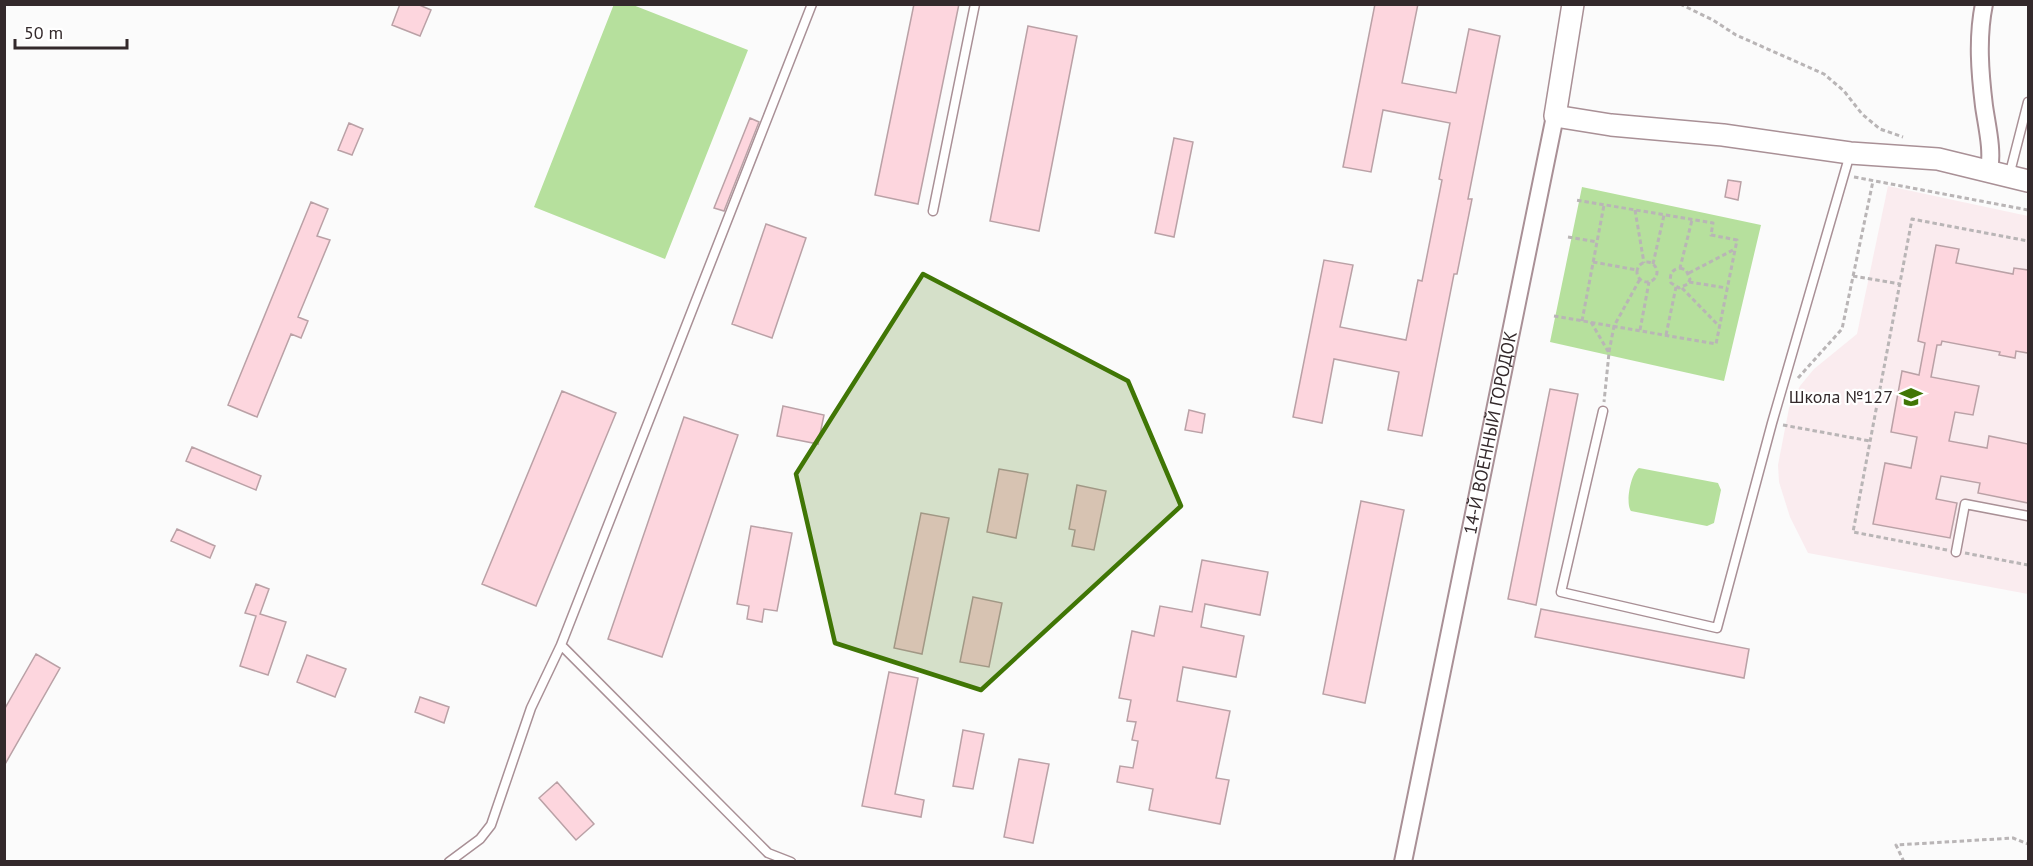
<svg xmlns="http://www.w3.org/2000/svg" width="2033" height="866" viewBox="0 0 2033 866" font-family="'PT Sans',sans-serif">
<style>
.built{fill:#faecef}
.green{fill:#b6e09d}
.building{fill:#fdd6de;stroke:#baa1a6;stroke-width:1.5}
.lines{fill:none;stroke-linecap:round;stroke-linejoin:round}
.service-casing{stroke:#a99096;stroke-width:11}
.minor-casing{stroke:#a99096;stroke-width:20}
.tertiary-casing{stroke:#a99096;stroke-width:24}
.path{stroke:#b9b5b6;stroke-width:3;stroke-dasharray:4.5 3;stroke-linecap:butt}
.service{stroke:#fff;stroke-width:8}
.minor{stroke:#fff;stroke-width:16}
.tertiary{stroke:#fff;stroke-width:21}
.marked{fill:#407605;fill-opacity:0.2;stroke:#407605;stroke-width:4.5;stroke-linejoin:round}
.labels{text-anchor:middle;stroke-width:4.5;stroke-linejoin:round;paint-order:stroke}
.poi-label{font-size:18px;fill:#33292b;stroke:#fff;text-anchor:end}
.street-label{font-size:18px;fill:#33292b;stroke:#fff}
</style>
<rect width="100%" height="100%" fill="#fbfbfb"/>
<path class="built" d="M 1888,186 L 2028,216 L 2028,594 L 1808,553 L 1790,517 L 1779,482 L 1778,465 L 1789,408 L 1800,386 L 1814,369 L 1857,334 Z"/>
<path class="green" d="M 614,4 L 633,5 L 748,50 L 665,259 L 534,207 Z
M 1582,187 L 1761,225 L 1724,381 L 1550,342 Z
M 1639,468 L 1718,483 L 1721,490 L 1714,523 L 1707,526 L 1631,511 C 1625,503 1631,473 1639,468 Z"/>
<path class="building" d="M 400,4 L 417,4 L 431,10 L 420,36 L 392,25 Z
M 914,4 L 959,4 L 918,204 L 875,195 Z
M 1375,4 L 1418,4 L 1402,83 L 1456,93 L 1469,29 L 1500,36 L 1468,199 L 1472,199 L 1457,274 L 1454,274 L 1422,436 L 1388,430 L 1399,372 L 1334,359 L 1322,423 L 1293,417 L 1324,260 L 1353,265 L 1340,327 L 1406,340 L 1418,280 L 1422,281 L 1442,180 L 1439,179 L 1450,123 L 1383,110 L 1371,172 L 1343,167 Z
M 1028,26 L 1077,36 L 1039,231 L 990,221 Z
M 750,118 L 759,122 L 724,211 L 714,208 Z
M 349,123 L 363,129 L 352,155 L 338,150 Z
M 1174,138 L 1193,142 L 1174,237 L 1155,233 Z
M 1728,180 L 1741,182 L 1738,200 L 1725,197 Z
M 311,202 L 328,209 L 317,236 L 330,240 L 298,317 L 308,321 L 301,338 L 291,334 L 257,417 L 228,405 Z
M 766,224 L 806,238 L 772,338 L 732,324 Z
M 1936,245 L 1959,249 L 1956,263 L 2013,274 L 2014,268 L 2028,270 L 2028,353 L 2016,351 L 2015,358 L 1999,355 L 2000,352 L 1942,341 L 1941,345 L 1937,345 L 1931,377 L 1979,386 L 1973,415 L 1955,412 L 1949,441 L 1987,448 L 1989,436 L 2028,444 L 2028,503 L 1978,493 L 1980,483 L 1941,476 L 1936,499 L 1957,503 L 1950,538 L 1873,524 L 1885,463 L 1911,468 L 1917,437 L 1891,432 L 1902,371 L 1919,375 L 1925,343 L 1918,341 Z
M 1550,389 L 1578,394 L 1536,605 L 1508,599 Z
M 562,391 L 616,413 L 536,606 L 482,584 Z
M 783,406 L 824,415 L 818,444 L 777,436 Z
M 1189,410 L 1205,414 L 1202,433 L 1185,430 Z
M 684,417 L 738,435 L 662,657 L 608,639 Z
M 192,447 L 261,476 L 256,490 L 186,461 Z
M 999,469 L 1028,474 L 1016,538 L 987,532 Z
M 1077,485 L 1106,491 L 1094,550 L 1072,546 L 1075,530 L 1069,529 Z
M 1361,501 L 1404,510 L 1365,703 L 1323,694 Z
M 921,513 L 949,518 L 922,654 L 894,648 Z
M 751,526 L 792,533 L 777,611 L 764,609 L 762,622 L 747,619 L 749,606 L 737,604 Z
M 177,529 L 215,546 L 210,558 L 171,541 Z
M 1202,560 L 1268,572 L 1260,615 L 1205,604 L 1201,627 L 1244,636 L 1236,677 L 1183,667 L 1177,701 L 1230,711 L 1216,778 L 1229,780 L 1220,824 L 1149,810 L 1153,789 L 1117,782 L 1120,766 L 1133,768 L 1138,741 L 1132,740 L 1136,722 L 1127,721 L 1131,700 L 1119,698 L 1132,631 L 1154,636 L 1160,606 L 1192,612 Z
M 256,584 L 269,589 L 260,614 L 286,622 L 268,675 L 240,666 L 256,616 L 245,613 Z
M 973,597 L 1002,603 L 989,667 L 960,662 Z
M 1541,609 L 1749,649 L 1744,678 L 1535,637 Z
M 36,654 L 60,668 L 4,766 L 4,710 Z
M 307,655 L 346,669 L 335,697 L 297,682 Z
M 889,672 L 918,678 L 895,794 L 924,800 L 921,817 L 862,806 Z
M 420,697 L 449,707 L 444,723 L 415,712 Z
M 963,730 L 984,734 L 973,789 L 953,786 Z
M 1019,759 L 1049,764 L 1033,843 L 1004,837 Z
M 557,782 L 594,824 L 576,840 L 539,798 Z"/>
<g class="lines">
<g class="service-casing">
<path id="service" d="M 2009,176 L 2028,102
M 933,211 L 975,4
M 1603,411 L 1561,592 L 1717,628 L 1772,423 L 1850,154
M 1956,552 L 1965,504 L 2028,516
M 561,645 L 768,853 L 791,862
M 449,862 L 480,839 L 491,825 L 531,708 L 561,645 L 812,4"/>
</g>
<g class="minor-casing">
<g id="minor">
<path d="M 1984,4 C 1977,38 1980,73 1984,106 C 1987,127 1993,150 1989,171"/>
<path id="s1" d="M 1403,862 L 1555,116"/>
</g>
</g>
<g class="tertiary-casing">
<path id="tertiary" d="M 1573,4 L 1555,116 L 1611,125 L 1723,135 L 1850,153 L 1938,159 L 2028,181"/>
</g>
<path class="path" d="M 1680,4 L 1713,20 L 1736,35 L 1824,74 L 1844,91 L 1862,114 L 1880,129 L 1903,137
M 1854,177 L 2028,210
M 1635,210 L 1644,263
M 1568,237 L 1597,242
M 1593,262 L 1637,270
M1637 272a10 10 0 1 1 20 0a10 10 0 1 1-20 0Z
M 1653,264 L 1664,215
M 1680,268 L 1686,270 L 1690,279 L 1688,284 L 1679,288 L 1671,283 C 1669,275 1672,269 1680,268 L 1692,220
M 1689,273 L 1735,249
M 1853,276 L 1900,284
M 1689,282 L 1727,288
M 1682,288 L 1720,327
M 1554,316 L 1716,344 L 1737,240 L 1711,235 L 1713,223 L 1576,200
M 1582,321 L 1604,205
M 1591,322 L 1609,353 L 1604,402
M 1640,330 L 1649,282
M 1666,335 L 1676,287
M 1609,352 L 1614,326 L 1640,279
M 1798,378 L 1842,329 L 1873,181
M 1783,425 L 1870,441
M 1947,550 L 1853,532 L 1912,219 L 2028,241
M 1965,553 L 2028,565
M 1904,862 L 1896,845 L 2013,838 L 2028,844"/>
<use href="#service" class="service"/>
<use href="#minor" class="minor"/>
<use href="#tertiary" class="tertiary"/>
</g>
<path class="marked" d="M 923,274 L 1128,381 L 1181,506 L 981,690 L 835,643 L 796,474 Z"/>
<defs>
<g id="school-bare" transform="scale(1.8)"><path d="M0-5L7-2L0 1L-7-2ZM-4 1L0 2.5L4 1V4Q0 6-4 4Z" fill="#407605" stroke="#fff" stroke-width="2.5" paint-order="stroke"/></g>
</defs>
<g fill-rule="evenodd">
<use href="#school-bare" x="1911" y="397"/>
</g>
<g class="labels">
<g class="poi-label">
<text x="1893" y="403">Школа №127</text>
</g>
<g class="street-label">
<text dy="6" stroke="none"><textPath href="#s1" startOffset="438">14-Й ВОЕННЫЙ ГОРОДОК</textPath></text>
</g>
</g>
<rect width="2033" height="866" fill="none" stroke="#33292b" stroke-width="12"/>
<path d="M15 39v9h112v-9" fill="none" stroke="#33292b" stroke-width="3"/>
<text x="24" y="39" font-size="18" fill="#33292b" stroke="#ffffff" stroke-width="4.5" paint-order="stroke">50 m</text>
</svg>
